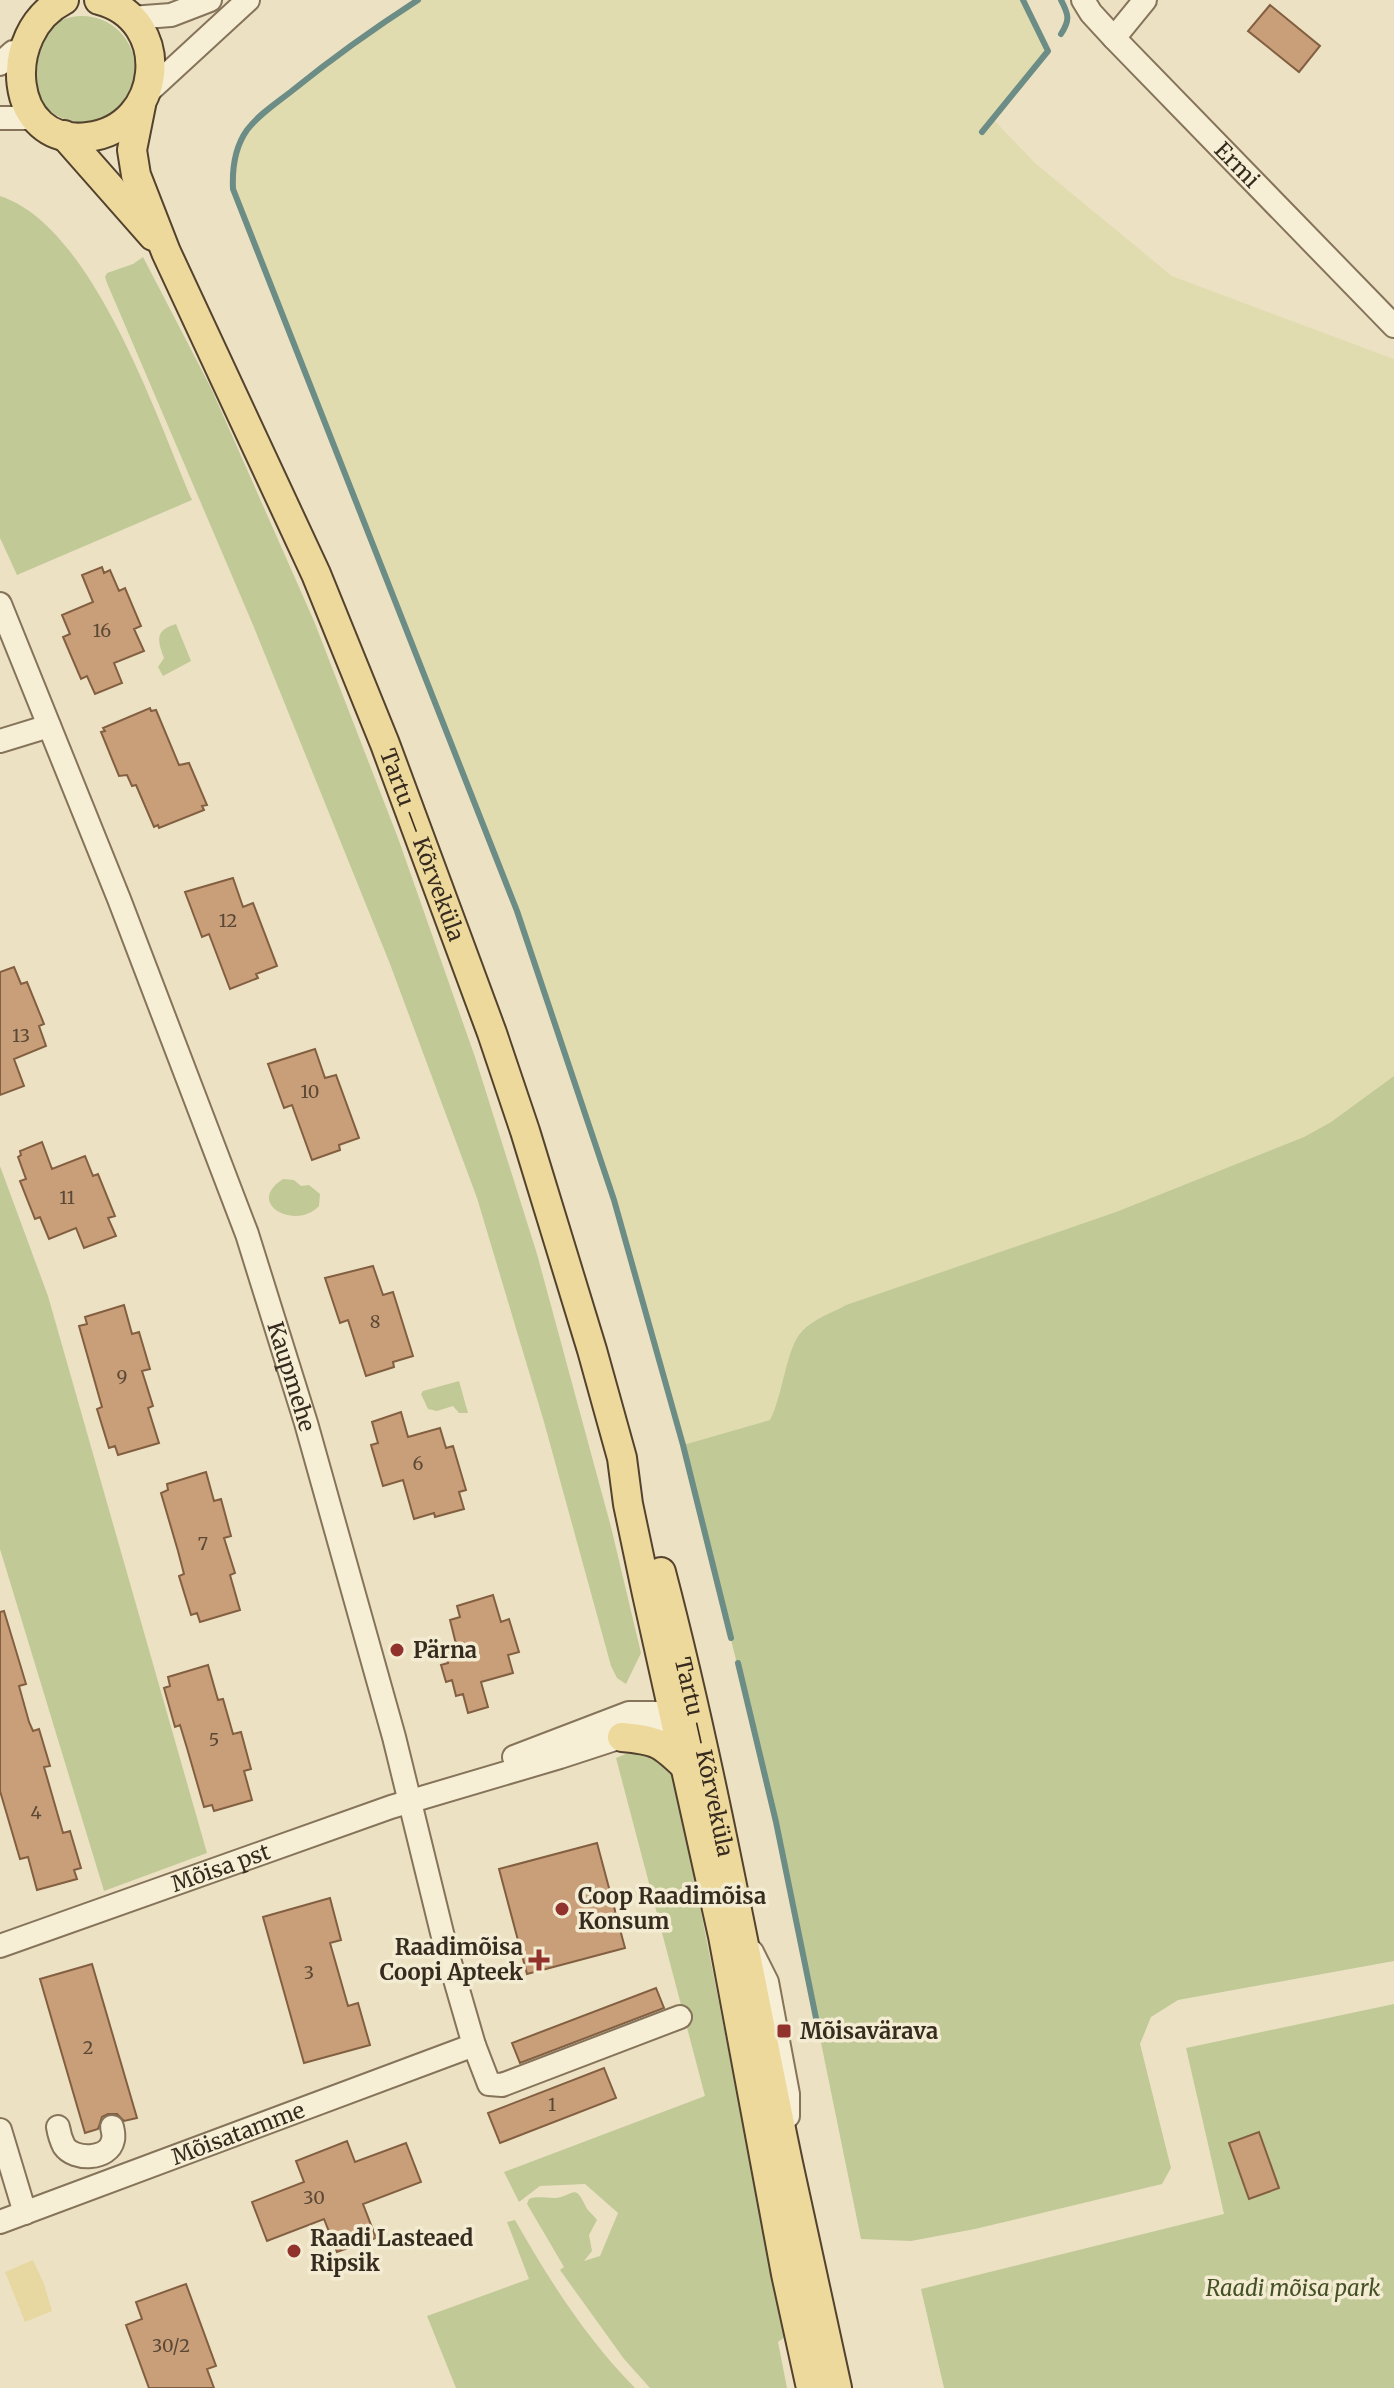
<svg xmlns="http://www.w3.org/2000/svg" width="1394" height="2388" viewBox="0 0 1394 2388" font-family="Merriweather,serif">
<style>
.farmland{fill:#e1dcb0}
.green{fill:#c1c997}
.sand{fill:#e7d8a1}
.lines{fill:none;stroke-linecap:round;stroke-linejoin:round}
.stream{stroke:#6c8c86;stroke-width:6}
.building{fill:#c99f7a;stroke:#835f41;stroke-width:2}
.minor-casing{stroke:#85735a;stroke-width:26}
.major-casing{stroke:#53422e;stroke-width:32}
.minor{stroke:#f7efd5;stroke-width:22}
.major{stroke:#eed99c;stroke-width:28}
.poi-dot{fill:#92322d;stroke:#f4ecd2;stroke-width:3}
.labels{text-anchor:middle;stroke-width:7;stroke-linejoin:round;paint-order:stroke}
.number-label{font-size:18px;fill:#5b4835}
.street-label{font-size:22px;fill:#362b1e;stroke:#f4ecd2}
.poi-label{font-size:22px;font-weight:bold;fill:#362b1e;stroke:#f4ecd2;text-anchor:start}
.park-label{font-size:22px;font-style:italic;fill:#445125;stroke:#f4ecd2}
</style>
<rect width="100%" height="100%" fill="#ece2c3"/>
<path class="farmland" d="M 418,0 L 1023,0 L 1048,51 L 993,119 L 1035,163 L 1172,276 L 1394,359 L 1394,1076 L 1331,1122 L 1304,1137 L 1116,1212 L 846,1305 L 812,1322 L 800,1332 L 793,1349 L 779,1404 L 770,1420 L 683,1445 L 614,1200 L 517,911 L 233,189 L 232,172 L 238,147 L 247,131 L 262,114 L 357,39 Z"/>
<path class="green" d="M29 69a53 53 0 1 1 106 0a53 53 0 1 1-106 0Z
M 0,196 C 93,226 156,416 192,500 L 17,575 L 0,538 Z
M 143,257 L 211,388 L 314,621 L 398,838 L 475,1057 L 537,1254 L 611,1527 L 641,1653 L 626,1684 L 617,1678 L 611,1666 L 544,1422 L 477,1198 L 390,964 L 253,625 L 107,283 L 105,277 L 107,273 L 133,264 Z
M 176,624 L 191,661 L 163,676 L 158,667 L 164,658 C 157,640 155,630 176,624 Z
M 1394,1076 L 1394,1961 L 1178,2000 L 1151,2017 L 1140,2044 L 1171,2168 L 1162,2184 L 975,2229 L 911,2241 L 861,2239 L 776,1822 L 683,1445 L 770,1420 C 783,1396 786,1348 802,1331 C 813,1319 832,1313 846,1305 L 1116,1212 L 1304,1137 L 1331,1122 Z
M 0,1166 L 48,1296 L 207,1853 L 104,1891 L 0,1549 Z
M 283,1179 L 294,1180 L 301,1186 L 309,1185 L 320,1194 L 319,1206 C 296,1231 244,1204 283,1179 Z
M 459,1381 L 468,1413 L 459,1413 L 453,1406 L 437,1411 L 428,1409 L 421,1394 L 423,1391 Z
M 633,1751 L 665,1759 L 674,1775 L 785,2337 L 778,2342 L 787,2388 L 650,2388 L 624,2359 L 560,2270 L 564,2267 L 527,2204 L 529,2199 C 540,2195 552,2200 561,2197 C 576,2192 576,2187 585,2205 C 587,2211 593,2214 597,2220 L 589,2235 L 592,2251 L 584,2261 L 600,2256 L 618,2213 L 585,2184 L 540,2186 L 519,2202 L 504,2172 L 705,2096 L 616,1758 Z
M 1394,2004 L 1394,2388 L 944,2388 L 921,2289 L 1224,2214 L 1186,2048 Z
M 515,2220 C 549,2280 586,2338 635,2388 L 456,2388 L 427,2316 L 529,2279 L 507,2222 Z"/>
<path class="sand" d="M 33,2260 L 44,2284 L 52,2311 L 25,2322 L 5,2272 Z"/>
<g class="lines">
<path class="stream" d="M 418,0 C 373,29 335,56 293,90 C 278,102 259,114 247,130 C 235,147 232,168 233,189 L 517,911 L 614,1200 L 683,1445 L 731,1638
M 1061,0 C 1069,15 1070,20 1061,34
M 982,132 L 1048,51 L 1023,0
M 738,1663 L 776,1822 L 818,2028"/>
</g>
<path class="building" d="M 1270,5 L 1320,46 L 1299,72 L 1248,31 Z
M 102,567 L 104,573 L 110,570 L 119,591 L 125,588 L 141,626 L 134,629 L 144,651 L 114,663 L 122,683 L 95,694 L 87,676 L 81,679 L 63,637 L 70,634 L 62,615 L 93,602 L 82,575 Z
M 150,708 L 151,711 L 156,710 L 179,765 L 189,763 L 207,805 L 202,806 L 204,810 L 159,828 L 158,825 L 154,827 L 136,785 L 132,786 L 127,775 L 119,776 L 101,732 L 105,731 L 103,728 Z
M 233,878 L 243,907 L 253,903 L 277,966 L 256,974 L 258,978 L 230,989 L 209,934 L 202,937 L 185,892 Z
M 14,967 L 21,984 L 27,982 L 44,1024 L 39,1026 L 46,1046 L 14,1059 L 24,1086 L 0,1095 L 0,972 Z
M 315,1049 L 325,1078 L 336,1075 L 359,1138 L 339,1145 L 340,1150 L 312,1160 L 292,1105 L 284,1108 L 268,1064 Z
M 42,1142 L 52,1169 L 85,1156 L 93,1176 L 98,1174 L 115,1216 L 108,1218 L 116,1236 L 84,1248 L 76,1228 L 49,1239 L 40,1217 L 35,1219 L 20,1181 L 26,1179 L 18,1157 L 21,1155 L 20,1151 Z
M 373,1266 L 383,1295 L 393,1292 L 413,1356 L 393,1362 L 394,1367 L 366,1376 L 348,1320 L 340,1323 L 325,1278 Z
M 124,1305 L 132,1334 L 139,1332 L 150,1369 L 142,1371 L 153,1406 L 148,1408 L 159,1443 L 118,1455 L 115,1446 L 109,1448 L 97,1409 L 102,1407 L 79,1326 L 87,1324 L 85,1317 Z
M 401,1412 L 408,1437 L 440,1428 L 446,1448 L 453,1446 L 466,1490 L 459,1492 L 464,1509 L 435,1517 L 434,1513 L 414,1519 L 403,1480 L 383,1486 L 371,1445 L 378,1443 L 372,1422 Z
M 206,1472 L 214,1501 L 221,1499 L 231,1536 L 224,1538 L 235,1573 L 230,1575 L 240,1610 L 200,1622 L 197,1613 L 191,1615 L 179,1576 L 184,1574 L 178,1551 L 161,1493 L 168,1490 L 167,1484 Z
M 493,1595 L 501,1622 L 509,1619 L 519,1652 L 508,1655 L 513,1673 L 481,1682 L 488,1707 L 468,1713 L 463,1694 L 456,1696 L 452,1680 L 446,1682 L 441,1665 L 448,1663 L 445,1652 L 457,1648 L 450,1620 L 460,1617 L 457,1606 Z
M 4,1611 L 26,1684 L 19,1686 L 29,1722 L 33,1731 L 39,1729 L 50,1766 L 44,1767 L 63,1833 L 70,1831 L 81,1868 L 74,1870 L 77,1879 L 37,1890 L 28,1857 L 20,1859 L 0,1791 L 0,1612 Z
M 208,1665 L 218,1700 L 223,1699 L 233,1734 L 241,1732 L 251,1769 L 244,1771 L 252,1800 L 214,1811 L 212,1805 L 204,1807 L 187,1748 L 180,1725 L 175,1727 L 164,1688 L 170,1686 L 168,1677 Z
M 597,1843 L 625,1948 L 527,1974 L 499,1869 Z
M 330,1898 L 341,1940 L 330,1943 L 348,2006 L 358,2003 L 370,2045 L 304,2063 L 263,1917 Z
M 92,1964 L 137,2118 L 124,2121 L 117,2114 L 108,2114 L 102,2117 L 98,2129 L 85,2133 L 40,1979 Z
M 656,1988 L 664,2008 L 520,2063 L 512,2043 Z
M 604,2068 L 616,2098 L 500,2143 L 488,2113 Z
M 1259,2132 L 1279,2188 L 1249,2199 L 1229,2143 Z
M 347,2141 L 355,2162 L 406,2143 L 421,2182 L 363,2204 L 376,2238 L 337,2252 L 324,2219 L 267,2241 L 252,2202 L 304,2182 L 296,2161 Z
M 186,2284 L 216,2366 L 207,2369 L 214,2388 L 149,2388 L 126,2325 L 142,2319 L 136,2302 Z"/>
<g class="lines">
<g class="minor-casing">
<g id="minor">
<path id="s1" d="M 1083,0 L 1091,13 L 1114,38 L 1394,326"/>
<path d="M 131,18 L 171,15 L 210,0"/>
<path d="M 1114,38 L 1145,0"/>
<path d="M 0,64 L 13,52"/>
<path d="M 147,93 L 248,0"/>
<path d="M 0,118 L 33,118"/>
<path id="s2" d="M 0,604 L 119,899 L 247,1234 L 306,1423 L 394,1737 L 445,1945 L 474,2045 L 489,2084 L 502,2085 L 680,2017"/>
<path d="M 0,741 L 49,726"/>
<path d="M 514,1757 L 629,1713 L 671,1713"/>
<path id="s3" d="M 0,1946 L 391,1807 L 560,1757 L 661,1724 L 675,1713"/>
<path d="M 752,1952 L 767,1982 L 788,2094 L 788,2116"/>
<path d="M 58,2127 C 59,2133 61,2140 64,2146 C 74,2161 109,2160 113,2140 C 114,2136 113,2131 112,2127"/>
<path d="M 0,2130 L 25,2213"/>
<path id="s4" d="M 0,2222 L 474,2045"/>
</g>
</g>
<g class="major-casing">
<g id="major">
<path d="M 64,0 C 0,32 7,147 88,137 C 164,128 174,19 99,0"/>
<path id="s5" d="M 141,105 L 132,150 L 136,175 L 166,252 L 316,574 L 385,744 L 492,1033 L 525,1131 L 592,1350 L 622,1458 L 628,1504 L 647,1594 L 723,1936 L 786,2274 L 811,2388"/>
<path d="M 64,135 L 153,236"/>
<path id="s6" d="M 661,1572 C 712,1767 747,1966 788,2163 C 804,2238 821,2313 837,2388"/>
<path d="M 622,1737 C 657,1740 661,1743 686,1767"/>
</g>
</g>
<use href="#minor" class="minor"/>
<use href="#major" class="major"/>
</g>
<g class="poi-dot">
<circle cx="397" cy="1650" r="8"/>
<circle cx="562" cy="1909" r="8"/>
<path d="M535 1948h8v8h8v8h-8v8h-8v-8h-8v-8h8z"/>
<rect x="776" y="2023" width="16" height="16" rx="4"/>
<circle cx="294" cy="2251" r="8"/>
</g>
<g class="labels">
<g class="number-label">
<text x="102" y="637">16</text>
<text x="228" y="927">12</text>
<text x="21" y="1042">13</text>
<text x="310" y="1098">10</text>
<text x="67" y="1204">11</text>
<text x="375" y="1328">8</text>
<text x="122" y="1383">9</text>
<text x="418" y="1470">6</text>
<text x="203" y="1550">7</text>
<text x="214" y="1746">5</text>
<text x="36" y="1819">4</text>
<text x="309" y="1979">3</text>
<text x="88" y="2054">2</text>
<text x="552" y="2111">1</text>
<text x="314" y="2204">30</text>
<text x="171" y="2352">30/2</text>
</g>
<g class="street-label">
<text dy="8" stroke="none"><textPath href="#s1" startOffset="226">Ermi</textPath></text>
<text dy="8" stroke="none"><textPath href="#s5" startOffset="800">Tartu — Kõrveküla</textPath></text>
<text dy="8" stroke="none"><textPath href="#s2" startOffset="826">Kaupmehe</textPath></text>
<text dy="8" stroke="none"><textPath href="#s6" startOffset="190">Tartu — Kõrveküla</textPath></text>
<text dy="8" stroke="none"><textPath href="#s3" startOffset="234">Mõisa pst</textPath></text>
<text dy="8" stroke="none"><textPath href="#s4" startOffset="254">Mõisatamme</textPath></text>
</g>
<g class="poi-label">
<text x="413" y="1658">Pärna</text>
<text x="578" y="1904">Coop Raadimõisa<tspan x="578" dy="25">Konsum</tspan></text>
<text x="523" y="1955" text-anchor="end">Raadimõisa<tspan x="523" dy="25">Coopi Apteek</tspan></text>
<text x="800" y="2039">Mõisavärava</text>
<text x="310" y="2246">Raadi Lasteaed<tspan x="310" dy="25">Ripsik</tspan></text>
</g>
<g class="park-label">
<text x="1293" y="2296">Raadi mõisa park</text>
</g>
</g>
</svg>
